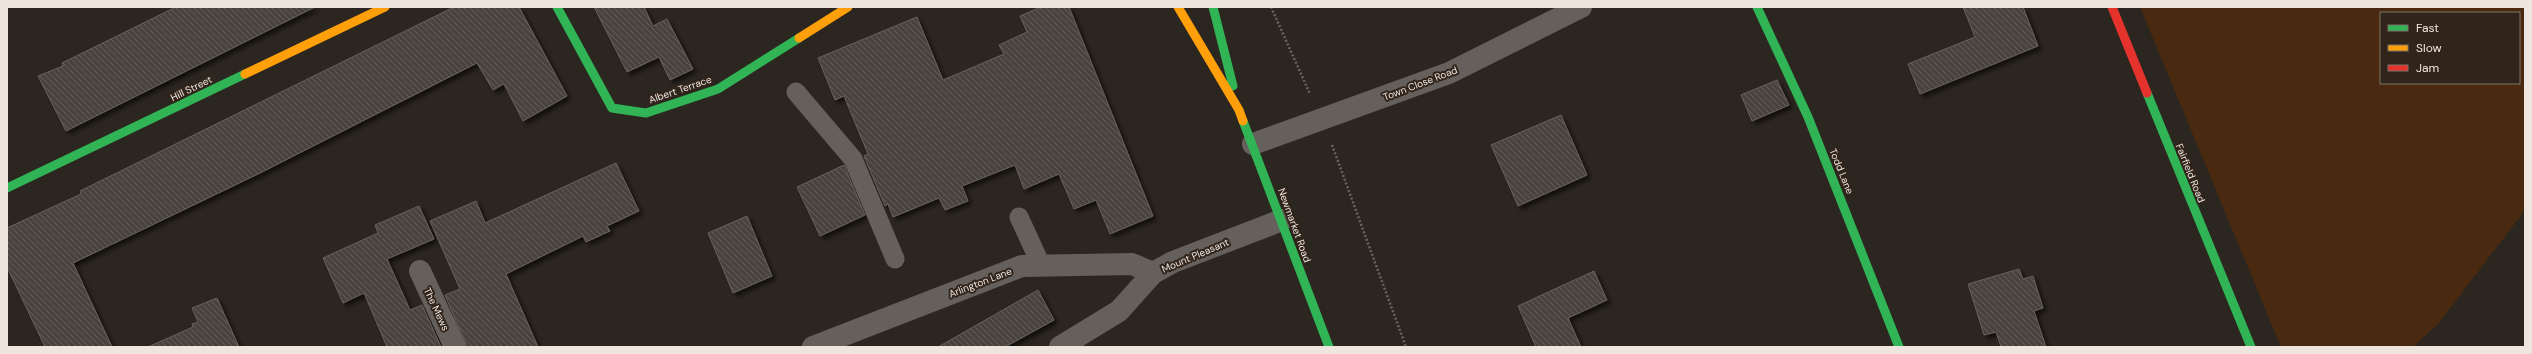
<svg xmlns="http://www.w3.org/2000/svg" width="2532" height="354" viewBox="0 0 2532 354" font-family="'DM Sans',sans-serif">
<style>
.green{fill:#492a10;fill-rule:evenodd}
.building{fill:url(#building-back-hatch);stroke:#66615c;filter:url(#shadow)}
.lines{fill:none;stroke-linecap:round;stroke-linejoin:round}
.path{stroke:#696460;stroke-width:2.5;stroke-dasharray:2 2;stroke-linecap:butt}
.lane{stroke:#65605c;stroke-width:19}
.street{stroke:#65605c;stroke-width:22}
.fast{stroke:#30b455;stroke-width:9}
.slow{stroke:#ff9f0a;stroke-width:9}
.jam{stroke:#e5322d;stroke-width:9}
.labels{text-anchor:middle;stroke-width:4;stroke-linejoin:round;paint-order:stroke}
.street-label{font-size:10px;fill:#eee5df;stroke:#31251b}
</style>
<defs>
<pattern id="building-back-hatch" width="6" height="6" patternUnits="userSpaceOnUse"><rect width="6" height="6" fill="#49433e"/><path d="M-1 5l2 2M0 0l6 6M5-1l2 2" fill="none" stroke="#645e59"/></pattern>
<filter id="shadow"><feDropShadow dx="3.5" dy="3.5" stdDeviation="2" flood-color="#0009"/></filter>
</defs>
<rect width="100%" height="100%" fill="#2c2620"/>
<path class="green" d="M 2140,7 L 2525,7 L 2525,210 L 2439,323 L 2413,347 L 2281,347 ZM 2381,13 L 2519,13 L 2519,83 L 2381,83 Z"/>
<path class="building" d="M 176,7 L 315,7 L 66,131 L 38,76 L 63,66 L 62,63 Z
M 454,7 L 519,7 L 567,96 L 523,121 L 504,84 L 493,90 L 477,63 L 258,174 L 73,263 L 112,347 L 45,347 L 7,267 L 7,228 L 81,194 L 80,191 Z
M 594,7 L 644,7 L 653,26 L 667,19 L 693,69 L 670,80 L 659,57 L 627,72 Z
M 1041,7 L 1069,7 L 1153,216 L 1110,234 L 1096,200 L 1074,209 L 1059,174 L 1024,189 L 1015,165 L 962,186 L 968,201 L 945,210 L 939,198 L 893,217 L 888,204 L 885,206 L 864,156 L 868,154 L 844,96 L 835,100 L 818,58 L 917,17 L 943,80 L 1004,54 L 999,45 L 1027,32 L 1020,16 Z
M 1963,7 L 2023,7 L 2038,46 L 1920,94 L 1908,64 L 1975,37 Z
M 1777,80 L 1789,105 L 1752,121 L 1741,95 Z
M 1561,115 L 1587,175 L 1518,206 L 1491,145 Z
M 616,163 L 639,211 L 607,226 L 610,231 L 586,242 L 583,236 L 506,274 L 538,347 L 467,347 L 445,295 L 460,289 L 430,221 L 476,201 L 485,223 Z
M 844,165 L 865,215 L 820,236 L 797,187 Z
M 419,206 L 434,239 L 387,259 L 410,310 L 422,305 L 441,347 L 387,347 L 364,293 L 343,303 L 323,258 L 378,233 L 375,225 Z
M 747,216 L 772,276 L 733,293 L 708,233 Z
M 2019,269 L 2023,279 L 2033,276 L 2043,308 L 2034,311 L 2046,347 L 2001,347 L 1996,332 L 1984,335 L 1968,284 Z
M 1594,271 L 1607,300 L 1568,318 L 1581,347 L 1536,347 L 1518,306 Z
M 1038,290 L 1054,320 L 1005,347 L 938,347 Z
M 217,298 L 239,347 L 148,347 L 193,327 L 192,324 L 198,322 L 192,308 Z"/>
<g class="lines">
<path class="path" d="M 1271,7 L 1310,94
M 1332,145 L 1406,347"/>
<path class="lane" d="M 796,92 L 853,159 L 895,259
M 1019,217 L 1041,265"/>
<path class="street" d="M 1253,144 L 1449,73 L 1581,7
M 420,271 L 455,347
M 813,347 L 1022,266 L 1132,264 L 1153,273
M 1060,347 L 1119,311 L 1153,273 L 1173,262 L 1282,220"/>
<path class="fast" d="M 557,7 L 612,108 L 646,113 L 718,89 L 799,38
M 1213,7 L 1233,86
M 1757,7 L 1808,117 L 1899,347
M 2147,93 L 2251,347
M 1243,121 L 1329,347
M 7,188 L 245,74"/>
<path class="slow" d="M 1178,7 L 1239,110 L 1243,121
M 799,38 L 848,7
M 245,74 L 385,7"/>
<path class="jam" d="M 2112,7 L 2147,93"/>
</g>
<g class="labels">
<g class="street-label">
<text transform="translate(1420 83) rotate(-21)" y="4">Town Close Road</text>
<text transform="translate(191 88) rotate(-26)" y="4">Hill Street</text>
<text transform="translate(680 89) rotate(-19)" y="4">Albert Terrace</text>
<text transform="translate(1842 171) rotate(68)" y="4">Todd Lane</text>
<text transform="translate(2191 173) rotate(68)" y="4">Fairfield Road</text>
<text transform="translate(1295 225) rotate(70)" y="4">Newmarket Road</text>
<text transform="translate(1195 255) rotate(-23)" y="4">Mount Pleasant</text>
<text transform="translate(980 282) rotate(-21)" y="4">Arlington Lane</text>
<text transform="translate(437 309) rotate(65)" y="4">The Mews</text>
</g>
</g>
<rect width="2532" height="354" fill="none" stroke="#eee5df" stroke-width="16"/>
<rect x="2380" y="12" width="140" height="72" fill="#31251b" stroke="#7d7269"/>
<rect x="2388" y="25" width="20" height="6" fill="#30b455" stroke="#7d7269"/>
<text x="2416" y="32" font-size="12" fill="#eee5df">Fast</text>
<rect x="2388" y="45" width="20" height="6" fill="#ff9f0a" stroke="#7d7269"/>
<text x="2416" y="52" font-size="12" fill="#eee5df">Slow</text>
<rect x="2388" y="65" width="20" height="6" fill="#e5322d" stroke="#7d7269"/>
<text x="2416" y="72" font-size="12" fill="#eee5df">Jam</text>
</svg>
